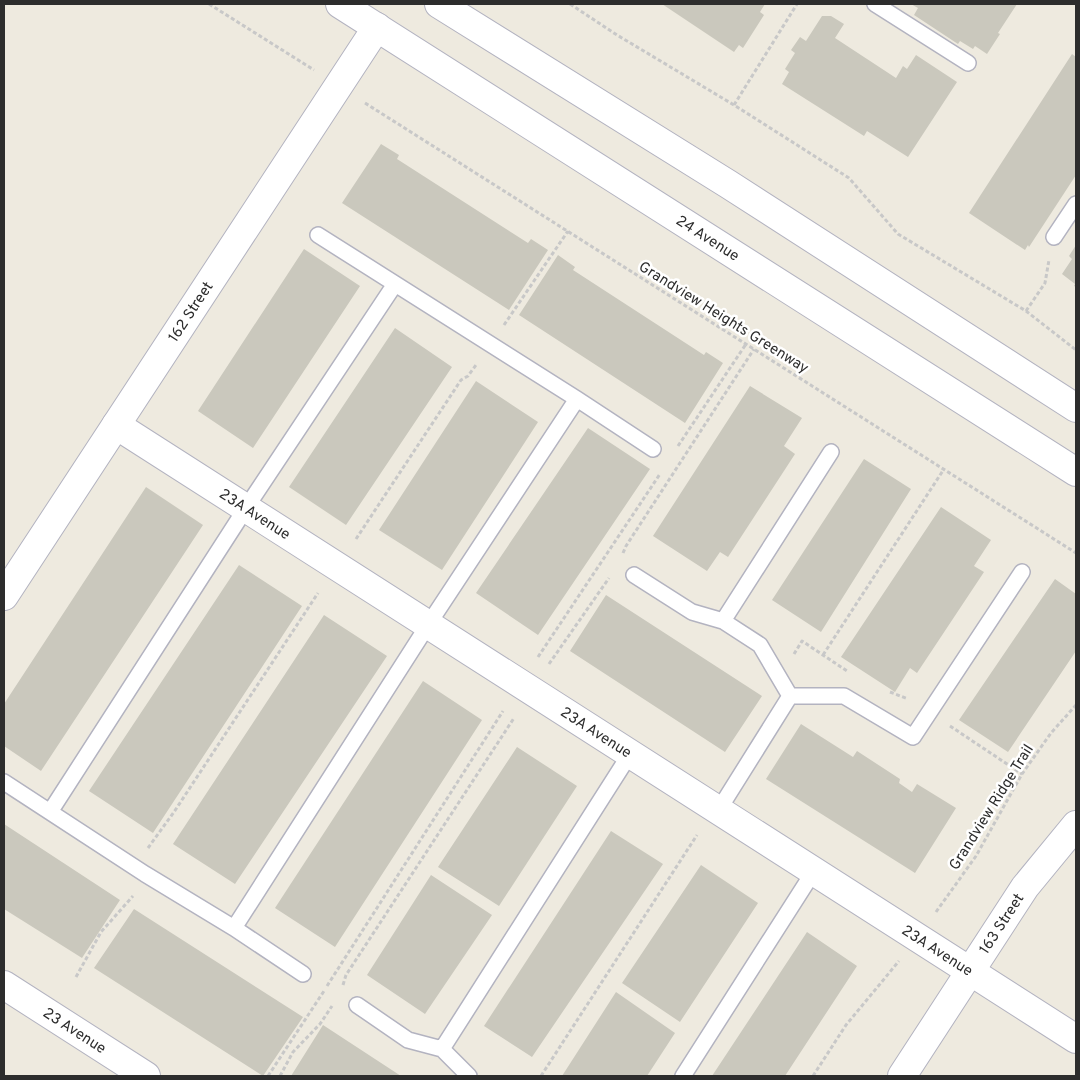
<svg xmlns="http://www.w3.org/2000/svg" width="1080" height="1080" viewBox="0 0 1080 1080" font-family="Overpass,sans-serif">
<style>
.building{fill:#cac8bd}
.lines{fill:none;stroke-linecap:round;stroke-linejoin:round}
.service-casing{stroke:#b3b3c0;stroke-width:18}
.minor-casing{stroke:#b3b3c0;stroke-width:30}
.secondary-casing{stroke:#b3b3c0;stroke-width:30}
.path{stroke:#c8c8c8;stroke-width:3;stroke-dasharray:4 2.5;stroke-linecap:butt}
.service{stroke:#fff;stroke-width:15}
.minor{stroke:#fff;stroke-width:28}
.secondary{stroke:#fff;stroke-width:28}
.labels{text-anchor:middle;stroke-width:5;stroke-linejoin:round;paint-order:stroke}
.street-label{font-size:15px;fill:#2d2d2d;stroke:#fff}
</style>
<rect width="100%" height="100%" fill="#eeeadf"/>
<path class="building" d="M 662,4 L 765,4 L 760,12 L 764,15 L 743,48 L 739,45 L 734,52 Z
M 911,4 L 1017,4 L 998,33 L 1000,34 L 987,54 L 975,46 L 973,49 L 960,41 L 958,44 L 914,15 L 918,8 Z
M 822,16 L 831,16 L 844,24 L 835,38 L 896,78 L 903,66 L 907,69 L 916,55 L 957,82 L 908,157 L 867,131 L 864,136 L 782,84 L 789,72 L 785,69 L 795,53 L 791,50 L 800,37 L 806,41 Z
M 1072,54 L 1076,57 L 1076,175 L 1029,247 L 1028,245 L 1025,250 L 969,213 Z
M 381,144 L 399,155 L 397,159 L 528,243 L 531,239 L 548,250 L 509,310 L 342,203 Z
M 1076,245 L 1076,287 L 1074,286 L 1075,284 L 1062,274 L 1072,259 L 1069,256 Z
M 304,249 L 360,286 L 253,448 L 198,411 Z
M 558,255 L 575,267 L 573,270 L 704,355 L 706,352 L 723,363 L 685,423 L 519,315 Z
M 395,328 L 452,367 L 346,525 L 289,487 Z
M 476,381 L 538,422 L 442,570 L 379,530 Z
M 750,386 L 802,418 L 784,446 L 795,454 L 728,557 L 720,552 L 707,571 L 653,536 Z
M 588,428 L 650,469 L 538,635 L 476,593 Z
M 864,459 L 911,489 L 821,632 L 772,600 Z
M 146,487 L 203,525 L 41,771 L 4,746 L 4,704 Z
M 941,507 L 991,540 L 974,566 L 984,572 L 917,673 L 910,668 L 895,692 L 841,657 Z
M 239,565 L 302,606 L 153,833 L 89,791 Z
M 1055,579 L 1076,594 L 1076,651 L 1008,752 L 959,720 Z
M 606,595 L 762,696 L 725,752 L 570,651 Z
M 324,615 L 387,656 L 235,884 L 173,844 Z
M 423,681 L 482,720 L 335,947 L 275,908 Z
M 801,724 L 853,757 L 857,751 L 900,779 L 899,783 L 912,792 L 917,784 L 956,808 L 915,873 L 766,779 Z
M 517,747 L 577,786 L 499,906 L 438,867 Z
M 4,824 L 120,900 L 82,958 L 4,909 Z
M 611,831 L 663,864 L 532,1057 L 484,1026 Z
M 701,865 L 758,903 L 680,1022 L 622,983 Z
M 431,875 L 492,915 L 425,1014 L 367,975 Z
M 134,909 L 303,1017 L 263,1076 L 94,968 Z
M 807,932 L 857,966 L 785,1076 L 712,1076 Z
M 616,992 L 675,1033 L 647,1076 L 562,1076 Z
M 323,1025 L 401,1076 L 291,1076 Z"/>
<g class="lines">
<g class="service-casing">
<path id="service" d="M 875,4 L 968,63
M 318,235 L 577,399 L 653,449
M 1054,237 L 1076,204
M 634,575 L 692,612 L 723,621 L 760,645 L 790,696 L 844,696 L 913,737 L 1022,572
M 723,621 L 831,452
M 4,782 L 145,874 L 234,928 L 303,974
M 718,811 L 790,696
M 50,812 L 246,508 L 395,284
M 234,928 L 428,625 L 577,399
M 357,1005 L 408,1040 L 442,1049 L 469,1076
M 442,1049 L 630,754
M 683,1076 L 814,871"/>
</g>
<g class="minor-casing">
<g id="minor">
<path id="s1" d="M 116,425 L 1076,1039"/>
<path id="s2" d="M 4,596 L 377,27"/>
<path id="s3" d="M 4,985 L 146,1076"/>
<path id="s4" d="M 902,1076 L 1025,887 L 1076,825"/>
</g>
</g>
<g class="secondary-casing">
<g id="secondary">
<path id="s5" d="M 340,4 L 1076,472"/>
<path d="M 439,4 L 728,184 L 1076,408"/>
</g>
</g>
<path class="path" d="M 209,4 L 314,70
M 570,4 L 617,35 L 734,105 L 849,178 L 898,234 L 1026,311 L 1076,350
M 365,103 L 1076,553
M 734,105 L 797,4
M 1026,311 L 1045,283 L 1049,260
M 504,325 L 568,231
M 678,446 L 746,344
M 356,539 L 461,380 L 468,376 L 476,365
M 623,553 L 626,546 L 754,349
M 794,654 L 802,641 L 847,671
M 823,655 L 944,469
M 538,657 L 660,474
M 549,664 L 609,578
M 890,692 L 908,699
M 950,726 L 1022,774
M 148,848 L 174,812 L 318,593
M 936,912 L 976,856 L 1022,774 L 1051,733 L 1076,705
M 76,977 L 101,932 L 133,896
M 343,985 L 346,975 L 514,718
M 327,986 L 503,711
M 268,1076 L 324,991
M 280,1076 L 293,1052 L 320,1024 L 332,1006
M 541,1076 L 697,835
M 813,1076 L 846,1025 L 899,961"/>
<use href="#service" class="service"/>
<use href="#minor" class="minor"/>
<use href="#secondary" class="secondary"/>
</g>
<g class="labels">
<g class="street-label">
<text dy="5" stroke="none"><textPath href="#s5" startOffset="436">24 Avenue</textPath></text>
<text dy="5" stroke="none"><textPath href="#s2" startOffset="340">162 Street</textPath></text>
<text transform="translate(724 317) rotate(32)" y="5">Grandview Heights Greenway</text>
<text dy="5" stroke="none"><textPath href="#s1" startOffset="165">23A Avenue</textPath></text>
<text dy="5" stroke="none"><textPath href="#s1" startOffset="570">23A Avenue</textPath></text>
<text transform="translate(991 807) rotate(-58)" y="5">Grandview Ridge Trail</text>
<text dy="5" stroke="none"><textPath href="#s4" startOffset="182">163 Street</textPath></text>
<text dy="5" stroke="none"><textPath href="#s1" startOffset="975">23A Avenue</textPath></text>
<text dy="5" stroke="none"><textPath href="#s3" startOffset="84">23 Avenue</textPath></text>
</g>
</g>
<rect width="1080" height="1080" fill="none" stroke="#2d2d2d" stroke-width="10"/>
</svg>
